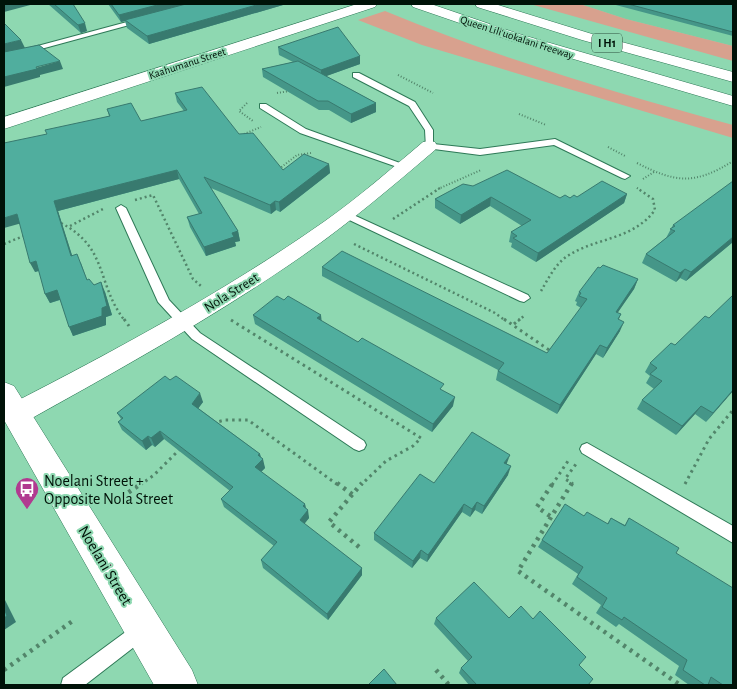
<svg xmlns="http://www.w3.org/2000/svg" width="737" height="689" viewBox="0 0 737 689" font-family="'Alegreya Sans',sans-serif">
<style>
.built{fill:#7ccfa5}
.green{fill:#d8a18e}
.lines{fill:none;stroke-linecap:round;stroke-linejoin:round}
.service-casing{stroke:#2e7957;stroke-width:2}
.minor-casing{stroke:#2e7957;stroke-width:1}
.tertiary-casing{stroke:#2e7957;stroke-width:1}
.motorway-casing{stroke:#2e7957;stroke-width:1}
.path-far3{stroke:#52856a;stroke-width:2;stroke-dasharray:1 2;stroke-linecap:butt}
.path-far2{stroke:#52856a;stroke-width:2.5;stroke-dasharray:2 3;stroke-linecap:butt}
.path-far1{stroke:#52856a;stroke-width:3;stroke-dasharray:2.5 4;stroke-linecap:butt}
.path{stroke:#52856a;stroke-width:4.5;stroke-dasharray:3 5;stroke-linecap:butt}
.service{fill:#fff;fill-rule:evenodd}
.minor{fill:#fff;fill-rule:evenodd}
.tertiary{fill:#fff;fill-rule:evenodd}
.motorway{fill:#fff;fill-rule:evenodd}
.wall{fill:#459688}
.shaded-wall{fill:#387a6f}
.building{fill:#50ae9e;stroke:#387a6f}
.labels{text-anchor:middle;stroke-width:4;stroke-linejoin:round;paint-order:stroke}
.far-street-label{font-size:11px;fill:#001208;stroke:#8ed8b1}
.shield{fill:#8ed8b1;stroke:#2b4d3b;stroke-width:1}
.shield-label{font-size:12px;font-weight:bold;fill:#001208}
.street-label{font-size:14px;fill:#001208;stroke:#8ed8b1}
.near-poi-label{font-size:16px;fill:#001208;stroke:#8ed8b1;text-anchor:start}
.near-street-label{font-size:16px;fill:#001208;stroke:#8ed8b1}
</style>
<rect width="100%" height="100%" fill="#8ed8b1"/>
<path class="built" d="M 580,4 L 733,4 L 733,46 L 626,19 Z"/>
<path class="green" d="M 530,4 L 580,4 L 626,19 L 733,46 L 733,61 Z
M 385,11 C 498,58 616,93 733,125 L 733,138 L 422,45 L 358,20 Z"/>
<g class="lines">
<g class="service-casing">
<path id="service" d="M 142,18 L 144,19 L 144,21 L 4,59 L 4,55 Z
M 353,73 L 359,73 L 415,102 L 433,130 L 433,144 L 480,149 L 555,139 L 630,176 L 625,179 L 622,178 L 554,145 L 480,155 L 426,148 L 425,130 L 409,106 L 353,77 Z
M 260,104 L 266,104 L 306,129 L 411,167 L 406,170 L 403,169 L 300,133 L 260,108 Z
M 121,205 L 126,208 L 169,300 L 200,333 L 364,441 L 366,445 L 364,449 L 359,451 L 354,449 L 192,339 L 158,302 L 116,208 Z
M 347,212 L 528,295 L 530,298 L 524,302 L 520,301 L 343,217 L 343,213 Z
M 587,443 L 733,526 L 733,543 L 582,453 L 580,449 L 582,445 Z
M 141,622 L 147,625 L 150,631 L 147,637 L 85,685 L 61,685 L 63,678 L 135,625 Z"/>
</g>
<g class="minor-casing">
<path id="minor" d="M 429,141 L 435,142 L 437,146 L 435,150 C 388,190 341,230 289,265 C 205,322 115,372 25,422 L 16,425 L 7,422 L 4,412 L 7,406 C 116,350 224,292 325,221 C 359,197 391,169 423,142 Z"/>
</g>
<g class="tertiary-casing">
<path id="tertiary" d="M 357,4 L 377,4 L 375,7 L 4,129 L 4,117 Z
M 4,382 L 14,386 L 192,670 L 198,685 L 154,685 L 4,420 Z"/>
</g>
<g class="motorway-casing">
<path id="motorway" d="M 411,4 L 431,4 L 519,34 L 733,96 L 733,106 L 509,40 L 413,7 Z
M 475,4 L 495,4 L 592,34 L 733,72 L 733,82 L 582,40 L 477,7 Z"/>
</g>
<path class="path-far3" d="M 398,75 L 433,93
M 277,93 L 290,91
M 247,103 L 239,111 L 253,121
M 519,114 L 546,125
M 244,134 L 261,127
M 608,147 L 625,156
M 637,163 C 676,183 695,185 733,161
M 279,169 L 297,155 L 311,153
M 643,179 L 654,172
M 637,188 L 639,189
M 438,189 L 481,170"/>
<path class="path-far2" d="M 135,200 L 153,195 L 193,279 L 201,286
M 393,219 L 440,188
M 61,223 C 109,248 96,284 125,321
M 70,226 L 103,209
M 4,244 L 26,235
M 354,244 L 495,313 L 506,321
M 541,291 C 548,279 555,265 566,257 C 595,237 632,241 655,210 L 653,199 L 637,188
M 518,321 L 525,315"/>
<path class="path-far1" d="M 124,319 L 129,326
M 504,319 L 552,352
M 231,320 L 421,438 L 413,446 L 386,461 L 361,485
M 514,324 L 520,319
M 213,423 L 225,420 L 248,420 L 338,485
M 685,484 L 709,439 L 733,410
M 140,485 L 154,475 L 181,448
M 552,485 L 570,458
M 571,485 L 572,483 L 565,479 L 576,464"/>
<path class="path" d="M 337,483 L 353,495
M 572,483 L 518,571 L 680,685
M 122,497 L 142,483
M 550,516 L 537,507 L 553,483
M 359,547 L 329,522 L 362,483
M 4,670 L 74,620
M 436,670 L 449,685"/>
<use href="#service" class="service"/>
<use href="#minor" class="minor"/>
<use href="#tertiary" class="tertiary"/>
<use href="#motorway" class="motorway"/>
</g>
<path class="wall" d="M 48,4 L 73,4 L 87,31 L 81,33 Z
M 108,4 L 283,4 L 283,5 L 149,44 L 127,28 L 125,21 L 121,22 Z
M 612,4 L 733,4 L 733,36 Z
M 278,47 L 360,56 L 360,64 L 326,76 L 376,103 L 376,112 L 351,123 L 329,110 L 319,110 L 263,77 L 262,69 L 293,62 L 279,55 Z
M 175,93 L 239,134 L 283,170 L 329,164 L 330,173 L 280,212 L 276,210 L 271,214 L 211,188 L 238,231 L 240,241 L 235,242 L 236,246 L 206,256 L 190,227 L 187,217 L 199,214 L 179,179 L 58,211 L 72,255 L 81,263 L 87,280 L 105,292 L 112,315 L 106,317 L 106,325 L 73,336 L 60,300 L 50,303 L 45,294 L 39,271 L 35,272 L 47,134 L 109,116 L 107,109 L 141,121 L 184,111 L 177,102 Z
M 473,186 L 560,198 L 627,194 L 624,203 L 536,262 L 511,247 L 512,243 L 509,242 L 511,232 L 522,226 L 490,206 L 460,224 L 435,208 L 435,199 Z
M 673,225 L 733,242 L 686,281 L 680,278 L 676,282 L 642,263 L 646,254 L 666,238 Z
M 322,267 L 547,353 L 581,308 L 576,305 L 577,302 L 575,301 L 579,292 L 638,279 L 634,289 L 617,313 L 621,314 L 619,319 L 620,331 L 603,358 L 596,354 L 557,414 L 496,380 L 498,370 L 322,276 Z
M 284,300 L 321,315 L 321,321 L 443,391 L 453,406 L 432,432 L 255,324 L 253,315 Z
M 709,318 L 733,391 L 706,422 L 695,414 L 676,435 L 637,409 L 642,400 L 654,389 L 646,383 L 650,376 L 645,372 L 650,363 L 675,345 Z
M 170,380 L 203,402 L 198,408 L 260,454 L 265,468 L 261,472 L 305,504 L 309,518 L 304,524 L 362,568 L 362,575 L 328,620 L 263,568 L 261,560 L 274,546 L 224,507 L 221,499 L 230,491 L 164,439 L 155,447 L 152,445 L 146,450 L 122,430 L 118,422 L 121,419 L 117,413 Z
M 507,463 L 507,464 L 508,475 L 482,514 L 475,510 L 470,517 L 462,512 L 427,562 L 420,558 L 412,568 L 374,540 L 374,533 L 434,483 Z
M 584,516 L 607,524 L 611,518 L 625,525 L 629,518 L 676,553 L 733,685 L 689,685 L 675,675 L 679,666 L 619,624 L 616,627 L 596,613 L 601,605 L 572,584 L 578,574 L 538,547 L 542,540 Z
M 436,618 L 509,618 L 579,665 L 588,685 L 469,685 L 459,673 L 461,668 L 468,661 L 434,624 Z"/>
<path class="shaded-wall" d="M 4,4 L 34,4 L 4,12 Z
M 161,4 L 192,4 L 125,20 L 125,21 L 121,22 L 119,15 Z
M 260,4 L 283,4 L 283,5 L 149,44 L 147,36 Z
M 85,23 L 87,31 L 81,33 L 78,25 Z
M 21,40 L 25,48 L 4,53 L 4,44 Z
M 360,56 L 360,64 L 321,78 L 321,70 Z
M 60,61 L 63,69 L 40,75 L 40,77 L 4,87 L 4,77 Z
M 376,103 L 376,112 L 351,123 L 351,114 Z
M 329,164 L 330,173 L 280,212 L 279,202 Z
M 177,170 L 179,179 L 58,211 L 75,265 L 71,256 L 54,201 Z
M 627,194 L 624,203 L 536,262 L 538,253 Z
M 491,197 L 490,206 L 460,224 L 461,215 Z
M 275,201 L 276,210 L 271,214 L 270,205 Z
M 17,214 L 22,223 L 4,228 L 4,218 Z
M 238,231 L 240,241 L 235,242 L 236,246 L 206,256 L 204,247 L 232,233 Z
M 733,237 L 733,242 L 686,281 L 691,272 Z
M 36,261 L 41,270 L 35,272 L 30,263 Z
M 685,269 L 680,278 L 676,282 L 680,273 Z
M 638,279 L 634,289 L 612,321 L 616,312 Z
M 101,282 L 105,292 L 112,315 L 106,317 L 106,325 L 73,336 L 69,327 Z
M 57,290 L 62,299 L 50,303 L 45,294 Z
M 321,315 L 322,324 L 317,318 Z
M 624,322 L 620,331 L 603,358 L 607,348 Z
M 600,345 L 596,354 L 557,414 L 560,405 Z
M 733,390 L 733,391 L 706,422 L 713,413 Z
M 200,393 L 203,402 L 195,413 L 192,404 Z
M 455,397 L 453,406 L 432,432 L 433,424 Z
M 701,406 L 695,414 L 676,435 L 682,426 Z
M 160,431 L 164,439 L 155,447 L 151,438 Z
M 148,436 L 152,445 L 146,450 L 142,441 Z
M 260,454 L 261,461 L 263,459 L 265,468 L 257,476 L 255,467 L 258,455 Z
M 510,455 L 507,463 L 502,471 L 504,463 Z
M 511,466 L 508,475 L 482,514 L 484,506 Z
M 477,502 L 475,510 L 470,517 L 472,509 Z
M 305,504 L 306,512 L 308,510 L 309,518 L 301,528 L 300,520 L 303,506 Z
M 464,504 L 462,512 L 427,562 L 428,555 Z
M 421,550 L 420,558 L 412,568 L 413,561 Z
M 362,568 L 362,575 L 328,620 L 327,614 Z
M 4,598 L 16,622 L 4,630 L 5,634 L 4,635 Z"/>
<path class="building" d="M 54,4 L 73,4 L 85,23 L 78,25 Z
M 111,4 L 161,4 L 119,15 Z
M 186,4 L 260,4 L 147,36 L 125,20 Z
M 628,4 L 733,4 L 733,32 Z
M 4,23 L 21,40 L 4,44 Z
M 338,27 L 360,56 L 321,70 L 278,47 Z
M 39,45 L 60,61 L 36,67 L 37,69 L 4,77 L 4,52 Z
M 298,61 L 376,103 L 351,114 L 328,101 L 318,101 L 262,69 Z
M 202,87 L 239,134 L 253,133 L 283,170 L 304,154 L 329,164 L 279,202 L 275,201 L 270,205 L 204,177 L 238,231 L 232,233 L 234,237 L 204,247 L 187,217 L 202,213 L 177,170 L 54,201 L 71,256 L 77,254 L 87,280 L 89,279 L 94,285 L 101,282 L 107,306 L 102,308 L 102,316 L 69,327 L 57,290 L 45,294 L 36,261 L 30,263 L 17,214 L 4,218 L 4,143 L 47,134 L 45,130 L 110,116 L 107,109 L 131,103 L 141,121 L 187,110 L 175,93 Z
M 507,170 L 560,198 L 565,195 L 570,198 L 574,195 L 577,197 L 602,181 L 627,194 L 538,253 L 513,238 L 517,236 L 511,232 L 531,220 L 491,197 L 461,215 L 435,199 L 463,184 L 473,186 Z
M 733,181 L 733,237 L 691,272 L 685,269 L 680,273 L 646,254 L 675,231 L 670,229 L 675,226 L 673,225 Z
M 342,251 L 547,353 L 587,299 L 579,296 L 581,293 L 579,292 L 598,267 L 600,268 L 603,265 L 638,279 L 616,312 L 621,314 L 618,319 L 624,322 L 607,348 L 600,345 L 560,405 L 498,371 L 504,363 L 322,267 Z
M 733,295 L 733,390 L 713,413 L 701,406 L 682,426 L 642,400 L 662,381 L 650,374 L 657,368 L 650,363 L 671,343 L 675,345 L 705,316 L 709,318 Z
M 277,296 L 284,300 L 288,296 L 321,315 L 317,318 L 358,342 L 362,338 L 444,384 L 440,389 L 455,397 L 433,424 L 253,315 Z
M 165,376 L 170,380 L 176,376 L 200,393 L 192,404 L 260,454 L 258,455 L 263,459 L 255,467 L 305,504 L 303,506 L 308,510 L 300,520 L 362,568 L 327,614 L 261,560 L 277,542 L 221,499 L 233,487 L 160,431 L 151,438 L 148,436 L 142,441 L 118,422 L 123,418 L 117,413 Z
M 472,432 L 510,455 L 504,463 L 511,466 L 484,506 L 477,502 L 472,509 L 464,504 L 428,555 L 421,550 L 413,561 L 374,533 L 420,474 L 434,483 Z
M 565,504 L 584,516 L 587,512 L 608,524 L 611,518 L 625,526 L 629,518 L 679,548 L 676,553 L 733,588 L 733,685 L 723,685 L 711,677 L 708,685 L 705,685 L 683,670 L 687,660 L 624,617 L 622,620 L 602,607 L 607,598 L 577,577 L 583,567 L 542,540 Z
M 474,582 L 509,618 L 521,606 L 533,619 L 540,611 L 586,657 L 579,665 L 593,679 L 588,685 L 477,685 L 461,668 L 472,657 L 436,618 Z
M 4,608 L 7,616 L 4,618 Z
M 384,669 L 397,685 L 368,685 Z"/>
<defs>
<g id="bus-pin" transform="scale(1.25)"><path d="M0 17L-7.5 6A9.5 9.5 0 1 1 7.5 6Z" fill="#b13a90" stroke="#8ed8b1"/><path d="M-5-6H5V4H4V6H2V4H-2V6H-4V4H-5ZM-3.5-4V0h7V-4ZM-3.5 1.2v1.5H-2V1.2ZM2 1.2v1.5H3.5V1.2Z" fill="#fff"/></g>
</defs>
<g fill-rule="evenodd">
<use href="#bus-pin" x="27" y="489"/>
</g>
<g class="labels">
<g class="far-street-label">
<text transform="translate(517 37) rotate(18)" y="4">Queen Liliʻuokalani Freeway</text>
<text transform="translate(187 63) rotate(-18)" y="4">Kaahumanu Street</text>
</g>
<rect class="shield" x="592" y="33.5" width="30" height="19" rx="4"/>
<g class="shield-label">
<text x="607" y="47">I H1</text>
</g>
<g class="street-label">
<text transform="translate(231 292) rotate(-32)" y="5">Nola Street</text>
</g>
<g class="near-poi-label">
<text x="44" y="486">Noelani Street +<tspan x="44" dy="18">Opposite Nola Street</tspan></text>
</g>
<g class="near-street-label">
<text transform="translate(106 565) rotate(59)" y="6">Noelani Street</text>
</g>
</g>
<rect width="737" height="689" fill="none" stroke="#001208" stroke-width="10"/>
</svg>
